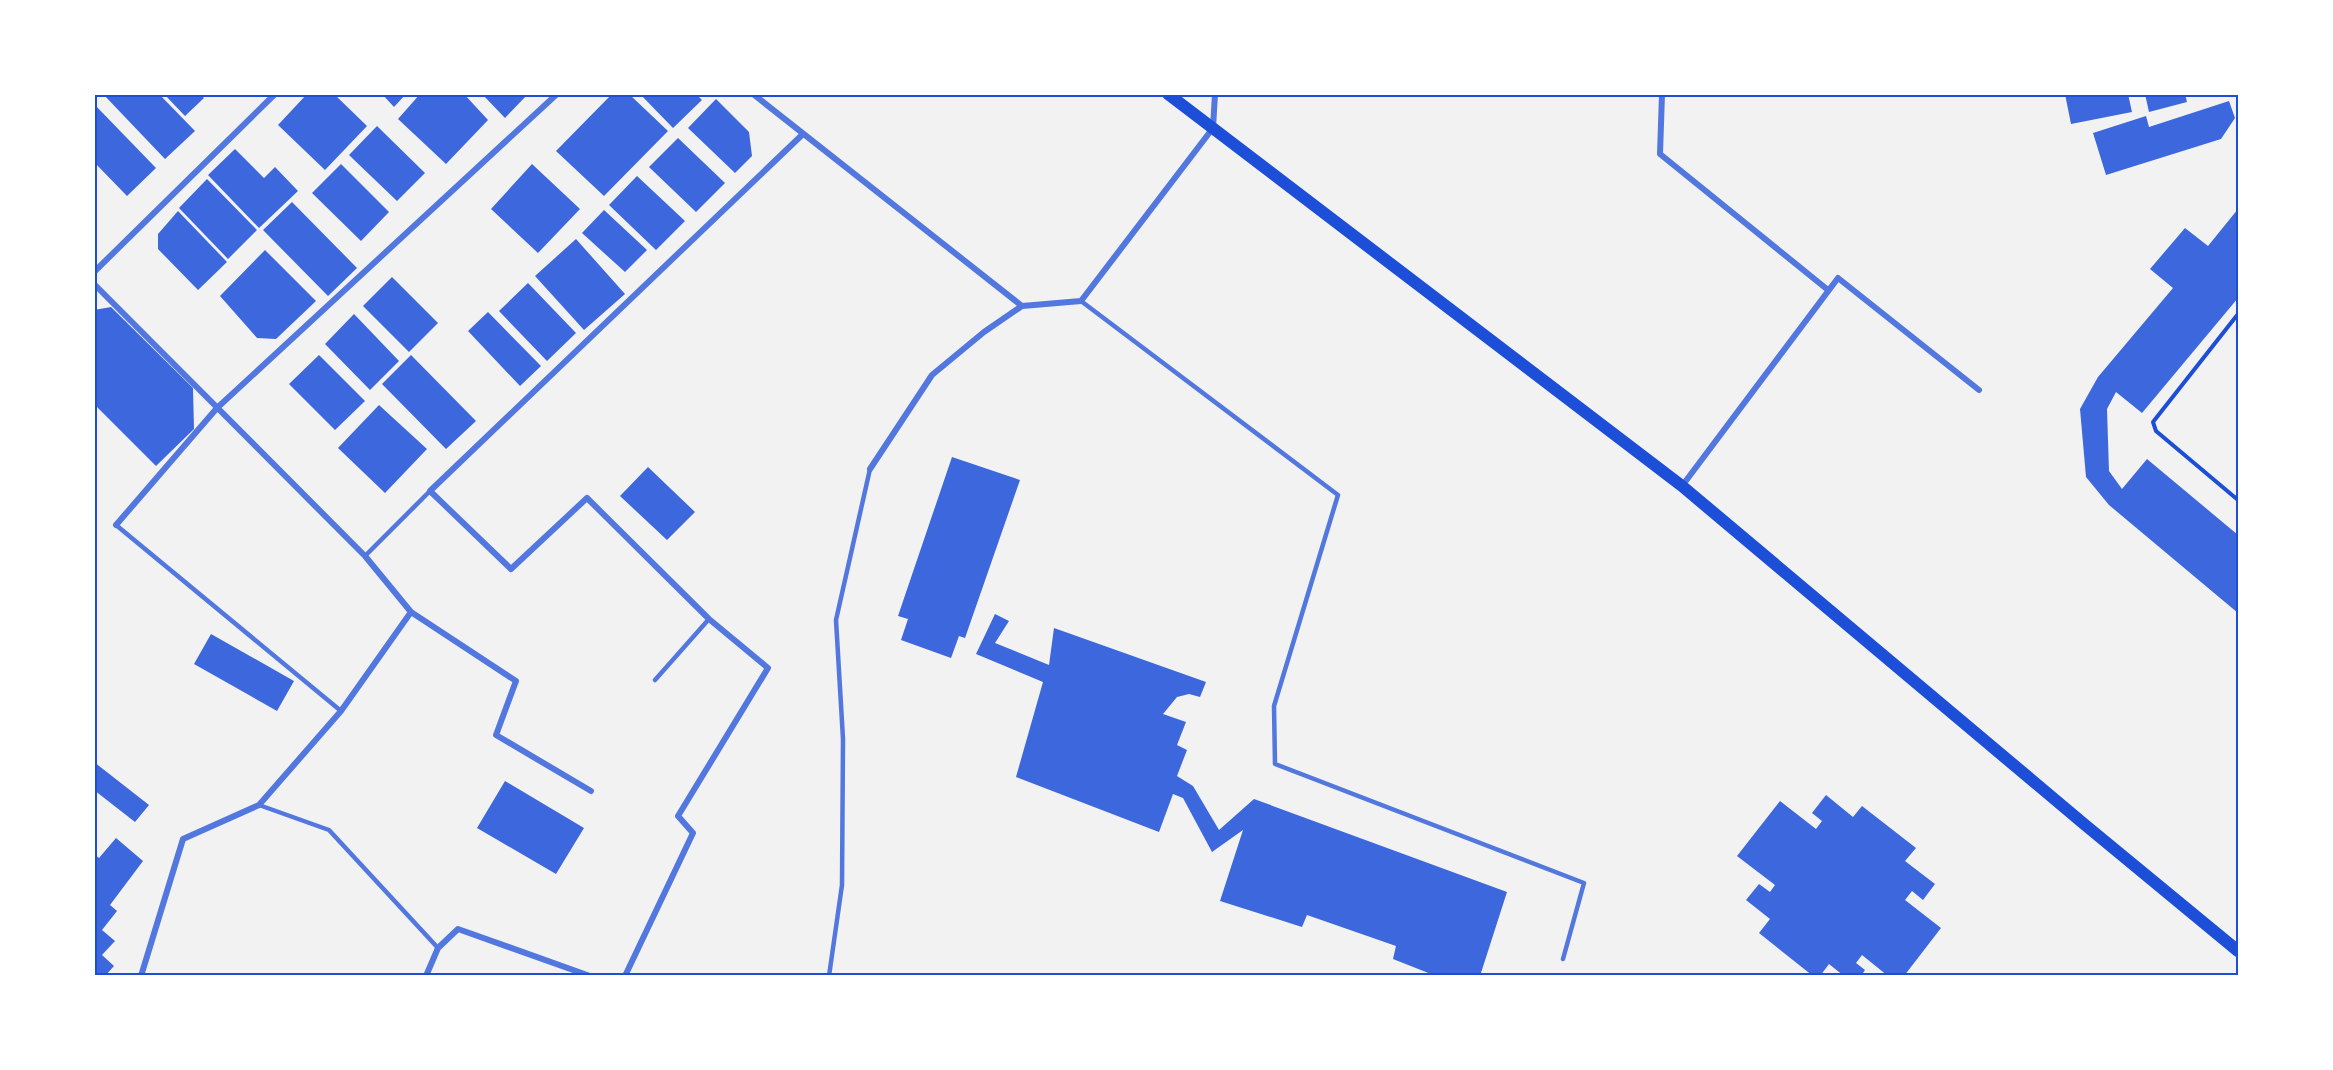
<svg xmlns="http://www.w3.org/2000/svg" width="2333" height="1070" viewBox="0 0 2333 1070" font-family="Figtree,sans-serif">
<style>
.building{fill:#3d67dc}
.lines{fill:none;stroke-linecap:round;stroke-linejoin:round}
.path{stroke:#1d4ed8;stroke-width:4}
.service{stroke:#5277de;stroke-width:4.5}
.minor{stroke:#5277de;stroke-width:6}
.secondary{stroke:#1d4ed8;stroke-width:12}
.neatline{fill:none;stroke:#1d4ed8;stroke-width:2}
</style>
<rect width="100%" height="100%" fill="#f2f2f2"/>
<path class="building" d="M 103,94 L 159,94 L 195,131 L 165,159 Z
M 164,94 L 200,94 L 204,98 L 185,116 Z
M 307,94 L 334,94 L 367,126 L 325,170 L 278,125 Z
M 382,94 L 406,94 L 394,107 Z
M 420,94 L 464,94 L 488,120 L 446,164 L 398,119 Z
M 482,94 L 528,94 L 505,118 Z
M 612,94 L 629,94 L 668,131 L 604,196 L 556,151 Z
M 640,94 L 696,94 L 702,100 L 673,128 Z
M 2065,94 L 2128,94 L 2132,112 L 2071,124 Z
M 2145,94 L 2185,94 L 2187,102 L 2149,112 Z
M 716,99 L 749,132 L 752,156 L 735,173 L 688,128 Z
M 2229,101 L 2235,118 L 2221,139 L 2106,175 L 2093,133 L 2146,116 L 2149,127 Z
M 94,104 L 156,168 L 127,196 L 94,162 Z
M 377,126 L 425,173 L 397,201 L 349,155 Z
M 678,138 L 725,183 L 696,212 L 649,167 Z
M 235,149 L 264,178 L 275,167 L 298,191 L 259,228 L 208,175 Z
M 341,164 L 389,212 L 361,241 L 312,193 Z
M 532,164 L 580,209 L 538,253 L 491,209 Z
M 637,176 L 685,221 L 656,250 L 609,205 Z
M 207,179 L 257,230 L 228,259 L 179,208 Z
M 292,202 L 357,268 L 328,296 L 263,230 Z
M 2238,209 L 2238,298 L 2142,413 L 2116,392 L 2107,409 L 2109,471 L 2122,489 L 2147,459 L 2238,535 L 2238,613 L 2109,505 L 2086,477 L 2080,409 L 2098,377 L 2173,288 L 2150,269 L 2185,228 L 2208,246 Z
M 604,210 L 647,250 L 625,272 L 582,233 Z
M 178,211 L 227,262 L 198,290 L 158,249 L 158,234 Z
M 576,239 L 625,294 L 584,330 L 535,276 Z
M 265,250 L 316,301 L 276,339 L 257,338 L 220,296 Z
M 392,277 L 438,323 L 409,352 L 363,306 Z
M 528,283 L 576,333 L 547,361 L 499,311 Z
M 111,307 L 193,388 L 194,429 L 156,466 L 94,404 L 94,310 Z
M 488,312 L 541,366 L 520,386 L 468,331 Z
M 354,314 L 399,361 L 370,390 L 325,344 Z
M 319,355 L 365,401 L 335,430 L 289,384 Z
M 411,355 L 476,421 L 446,449 L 382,384 Z
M 379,405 L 427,449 L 385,493 L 338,448 Z
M 952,457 L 1020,480 L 965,638 L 959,636 L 951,658 L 901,640 L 908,619 L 898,616 Z
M 648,467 L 695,512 L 667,540 L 620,496 Z
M 995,614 L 1009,621 L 995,643 L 1049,665 L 1054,628 L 1206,682 L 1200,697 L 1189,694 L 1177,697 L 1163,714 L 1186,722 L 1177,745 L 1187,750 L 1177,776 L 1193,786 L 1219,830 L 1254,799 L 1507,892 L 1480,976 L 1436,976 L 1393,959 L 1396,946 L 1307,915 L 1302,927 L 1220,901 L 1243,830 L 1212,852 L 1183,798 L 1173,794 L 1159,832 L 1016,777 L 1043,682 L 976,654 Z
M 211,634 L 294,681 L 277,711 L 194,664 Z
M 94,762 L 149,805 L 135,822 L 94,790 Z
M 505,781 L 584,828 L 556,874 L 477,828 Z
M 1826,795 L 1853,817 L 1862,806 L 1916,848 L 1905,861 L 1935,884 L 1923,900 L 1912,891 L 1905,900 L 1941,928 L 1904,976 L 1888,976 L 1862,955 L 1856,963 L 1865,970 L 1861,976 L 1844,976 L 1829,964 L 1820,976 L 1813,976 L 1759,933 L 1770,919 L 1746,900 L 1759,884 L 1770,892 L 1775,885 L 1737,856 L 1780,801 L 1816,829 L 1822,821 L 1812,813 Z
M 116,838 L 143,861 L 110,905 L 117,911 L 102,930 L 115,941 L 102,955 L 114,966 L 105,976 L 94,976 L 94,854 L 99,858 Z"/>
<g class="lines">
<path class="path" d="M 2238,314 L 2153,422 L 2156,431 L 2238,500"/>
<path class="service" d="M 1081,301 L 1338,495 L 1274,706 L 1275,764 L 1584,883 L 1563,959
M 116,525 L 341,711
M 365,556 L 430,491
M 655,680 L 709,619
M 259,805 L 329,830 L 438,948
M 829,976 L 842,885 L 843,739 L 836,620 L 870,469"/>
<path class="minor" d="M 753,94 L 1022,306
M 1662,94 L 1660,154 L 1828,290
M 94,272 L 275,94
M 94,284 L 365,556 L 411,612 L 341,711 L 259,805 L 183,839 L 141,976
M 870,469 L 932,375 L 984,332 L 1022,306 L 1081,301 L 1213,128 L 1215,94
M 1682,486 L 1838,278 L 1979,390
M 116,525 L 217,408 L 557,94
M 411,612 L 516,681 L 496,735 L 591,791
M 426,976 L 438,948 L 458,929 L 590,976
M 625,976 L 693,833 L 678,816 L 768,668 L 709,619 L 587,498 L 511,569 L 430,491 L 803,134"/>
<path class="secondary" d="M 1168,94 L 1682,486 L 2084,824 L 2238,951"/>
</g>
<rect width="2333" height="1070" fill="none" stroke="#ffffff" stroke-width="192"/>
<rect x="96" y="96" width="2141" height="878" class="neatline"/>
</svg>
